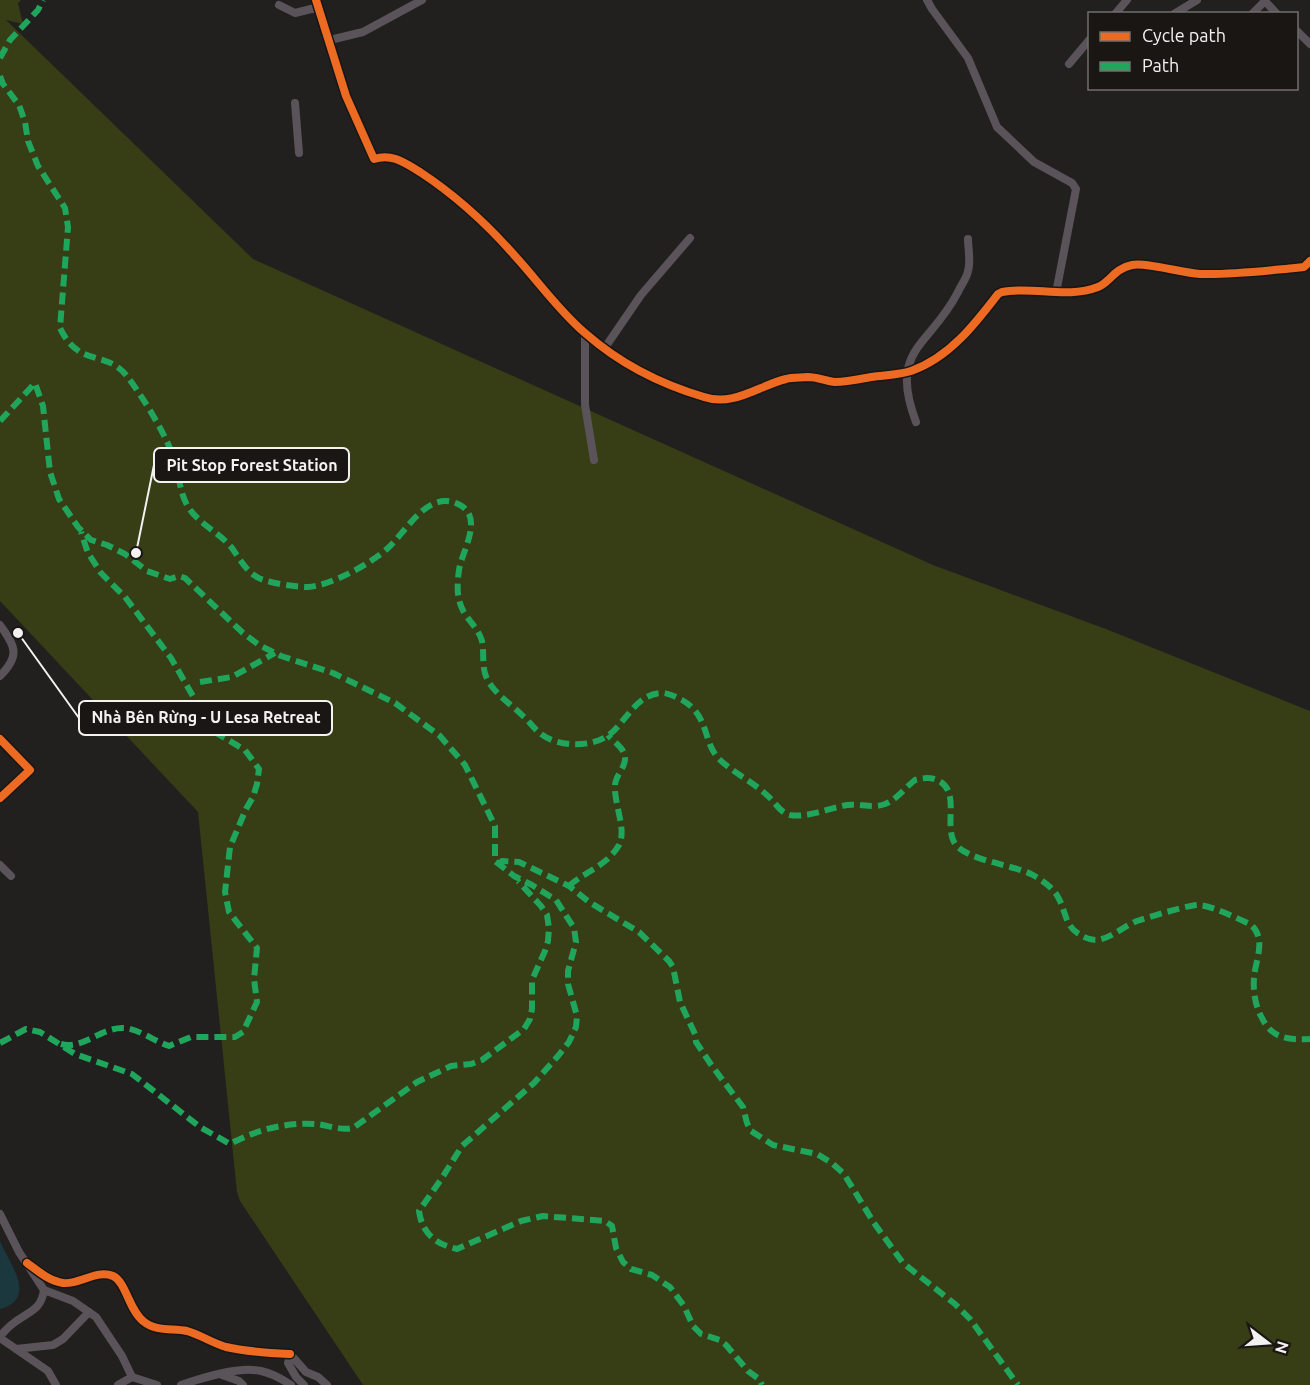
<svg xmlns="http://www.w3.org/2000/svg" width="1310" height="1385" viewBox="0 0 1310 1385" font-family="Ubuntu,sans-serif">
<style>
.green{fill:#373d15}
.water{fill:#1a383e}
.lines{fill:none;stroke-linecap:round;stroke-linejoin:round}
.street{stroke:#5a5359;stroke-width:8}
.quiet{stroke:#20a55d;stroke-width:6;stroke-dasharray:12 6;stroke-linecap:butt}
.cycleway-casing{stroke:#191614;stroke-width:11}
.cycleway{stroke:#ed6a23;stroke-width:8}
.leader{fill:none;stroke:#f4f2f1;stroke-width:2}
.callout-dot{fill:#f4f2f1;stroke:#191614;stroke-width:2}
.callout{fill:#191614;stroke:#f4f2f1;stroke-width:2}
.callout-label{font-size:16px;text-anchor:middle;font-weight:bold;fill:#f4f2f1}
</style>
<rect width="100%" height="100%" fill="#21201f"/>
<path class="green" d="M 0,0 L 21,0 L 18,3 L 23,24 L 6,20 L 253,259 L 933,565 L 1106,629 L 1310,711 L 1310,1385 L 363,1385 L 240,1201 L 237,1192 L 198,812 L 0,601 Z"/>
<path class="water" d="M 0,1241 C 10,1265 38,1298 0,1309 Z"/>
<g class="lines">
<path class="street" d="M 316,0 L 346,96 L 374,159 C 392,153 405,163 420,172 C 455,195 487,224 515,256 C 538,281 559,311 585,333 C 619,363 660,384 704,397 C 733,407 758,386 786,379 C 793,377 801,378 808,377 C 817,377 826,381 835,382 C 846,382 860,379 871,377 C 884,375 899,375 911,371 C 949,358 975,324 998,294 L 1002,292 C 1033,286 1067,299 1098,287 C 1109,283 1115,268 1132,265 C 1146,262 1182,273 1200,274 C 1231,275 1264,271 1295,268 L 1304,267 L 1310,261
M 927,0 L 932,9 L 968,58 L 997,127 L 1034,162 L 1072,183 L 1076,189 L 1056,293
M 1264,0 L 1277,14
M 279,5 L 295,13 L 319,7
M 1115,14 L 1127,0
M 1174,14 L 1197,0
M 1252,14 L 1265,1
M 1296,30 L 1310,44
M 330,40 L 363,32 L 422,0
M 1069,64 L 1090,39
M 295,103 L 299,153
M 585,334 L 585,405 L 594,460
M 604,349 L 641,295 L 690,238
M 916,422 C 888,348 930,347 958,292 C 961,285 967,278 968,271 C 971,262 968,248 968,239
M 0,625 C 16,647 20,656 0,676
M 0,739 L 30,770 L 0,798
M 0,865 L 11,876
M 0,1214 L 19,1252 L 44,1290 L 73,1301 L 96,1317 L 122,1356 L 132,1377 L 157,1385
M 27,1263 C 38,1271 49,1281 63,1283 C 79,1285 97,1269 113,1276 C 126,1282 129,1310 143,1321 C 156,1332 172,1328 187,1331 C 201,1335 212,1343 226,1347 C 247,1352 269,1353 290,1354
M 0,1336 C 5,1331 9,1326 15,1322 C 30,1311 41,1310 44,1290
M 0,1338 L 48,1371 L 56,1385
M 16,1349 L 53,1345 L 63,1339 L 89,1312
M 290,1354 L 306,1372 L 318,1377 L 327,1385
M 290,1354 L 288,1363 L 296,1377 L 304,1385
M 222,1375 L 239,1381 L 243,1385
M 118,1385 L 132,1377
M 181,1385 C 202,1378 239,1366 261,1371 C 271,1373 282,1379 291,1385"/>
<path class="quiet" d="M 0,58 L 10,40 L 38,10 L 43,0
M 0,76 L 3,84 L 19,105 L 25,122 L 28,141 L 38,166 L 65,208 L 68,227 L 60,328 C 79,368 104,349 126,375 C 141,394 163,430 172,453 C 179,468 178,487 186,503 C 195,522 219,532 232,548 C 239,558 246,571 257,577 C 266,583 296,587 308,587 C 330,586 372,563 388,548 C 407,531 428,488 460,505 C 484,518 462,551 459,570 C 457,585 456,600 465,614 C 471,623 479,630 482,641 C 485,656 480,670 490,684 C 499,697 512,705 523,716 C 529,721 534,729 541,734 C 558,747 591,748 609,735 C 627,721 637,692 664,693 C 670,694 676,697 682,700 C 710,716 702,741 719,759 C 735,774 755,783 770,798 C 776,804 781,813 790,815 C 808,818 829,808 847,805 C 856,804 864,806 873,806 C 892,807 901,791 915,780 C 922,778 930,777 937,780 C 961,790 944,823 954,842 C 963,860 1015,865 1033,875 C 1043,881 1054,888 1059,899 C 1066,912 1065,926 1079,934 C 1083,937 1090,940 1096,940 C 1110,939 1124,926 1137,921 C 1145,918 1192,904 1199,905 C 1213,906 1236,918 1250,924 C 1267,938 1256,958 1254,977 C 1253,991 1255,1006 1262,1018 C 1272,1039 1289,1040 1310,1039
M 0,421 L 35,383 L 43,406 L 50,472 L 59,499 L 78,527 L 91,540 L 107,545 L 125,554 L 147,571 L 170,579 L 179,576 L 185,578 L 243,633 L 259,645 L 281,656 L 333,673 L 395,703 L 440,736 L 465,765 L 495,826 L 495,861 L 514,876 L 532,885 L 556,900 L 574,928 L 576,942 L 568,971 L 568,984 L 577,1016 L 576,1027 L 569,1042 L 558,1056 L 534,1083 L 462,1146 L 442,1178 L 419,1211 C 422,1233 435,1244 457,1249 L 521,1221 L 543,1216 L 605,1221 L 612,1226 L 616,1248 L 623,1262 L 631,1269 L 652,1275 L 670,1287 L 684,1306 L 693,1326 L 701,1334 L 720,1340 L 726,1345 L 748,1371 L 759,1379 L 762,1385
M 200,682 L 232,677 L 275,653
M 498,865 L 502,861 L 519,862 L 569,886 L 589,902 L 639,932 L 669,961 L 673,967 L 680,1002 L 695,1034 L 696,1042 L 712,1066 L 743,1107 L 747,1123 L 751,1131 L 773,1145 L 817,1154 L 832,1163 L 844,1174 L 874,1223 L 903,1263 L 955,1304 L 970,1319 L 1018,1385
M 569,886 C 584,872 607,866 619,845 C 627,830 614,804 615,786 C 615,775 626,768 625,757 C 624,747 613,742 608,735
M 0,1043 L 26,1029 L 40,1032 L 75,1054 L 132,1074 L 200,1127 L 230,1144 C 256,1130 286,1122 316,1124 C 328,1125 341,1131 353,1128 L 417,1082 L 451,1066 L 471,1064 L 482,1060 L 524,1029 L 530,1019 L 532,1009 L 532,980 L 545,951 L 548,941 L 549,928 L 547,915 L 541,906 L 518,881
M 61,1044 C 83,1050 101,1027 124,1028 C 139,1029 154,1041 169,1046 L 191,1037 L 235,1037 L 243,1032 L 257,1002 L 254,979 L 257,948 L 229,912 L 225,892 L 230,847 L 246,809 L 253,797 L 257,784 L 259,769 L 245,750 L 213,731 L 171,658 L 125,597 L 101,573 L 88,553 L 81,532"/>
<g class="cycleway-casing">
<path id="cycleway" d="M 316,0 L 346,96 L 374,159 C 392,153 405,163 420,172 C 455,195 487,224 515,256 C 538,281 559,311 585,333 C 619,363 660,384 704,397 C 733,407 758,386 786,379 C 793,377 801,378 808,377 C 817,377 826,381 835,382 C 846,382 860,379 871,377 C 884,375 899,375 911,371 C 949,358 975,324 998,294 L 1002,292 C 1033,286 1067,299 1098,287 C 1109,283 1115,268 1132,265 C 1146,262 1182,273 1200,274 C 1231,275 1264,271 1295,268 L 1304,267 L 1310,261
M 0,739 L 30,770 L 0,798
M 27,1263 C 38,1271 49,1281 63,1283 C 79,1285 97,1269 113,1276 C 126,1282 129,1310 143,1321 C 156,1332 172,1328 187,1331 C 201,1335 212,1343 226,1347 C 247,1352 269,1353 290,1354"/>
</g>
<use href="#cycleway" class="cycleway"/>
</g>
<path class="leader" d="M136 553L154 465M18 633L79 718"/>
<g class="callout-dot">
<circle cx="136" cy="553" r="6"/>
<circle cx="18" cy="633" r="6"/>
</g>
<g class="callout">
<rect x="154" y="448" width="195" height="34" rx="6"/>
<rect x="79" y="701" width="253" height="34" rx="6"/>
</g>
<g class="callout-label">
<text x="252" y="471">Pit Stop Forest Station</text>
<text x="206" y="723">Nhà Bên Rừng - U Lesa Retreat</text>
</g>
<rect x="1088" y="12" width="210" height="78" fill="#191614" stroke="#716e6c" stroke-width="1.5"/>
<rect x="1100" y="32" width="30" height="9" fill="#ed6a23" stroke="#716e6c" stroke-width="1.5"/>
<text x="1142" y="42" font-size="18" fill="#f4f2f1">Cycle path</text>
<rect x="1100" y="62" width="30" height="9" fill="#20a55d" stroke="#716e6c" stroke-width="1.5"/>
<text x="1142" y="72" font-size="18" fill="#f4f2f1">Path</text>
<g transform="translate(1268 1343) rotate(107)" stroke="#191614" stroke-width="4.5" paint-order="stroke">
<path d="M0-4.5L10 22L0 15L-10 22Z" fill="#f4f2f1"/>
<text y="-9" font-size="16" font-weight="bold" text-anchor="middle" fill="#f4f2f1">N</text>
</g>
</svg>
